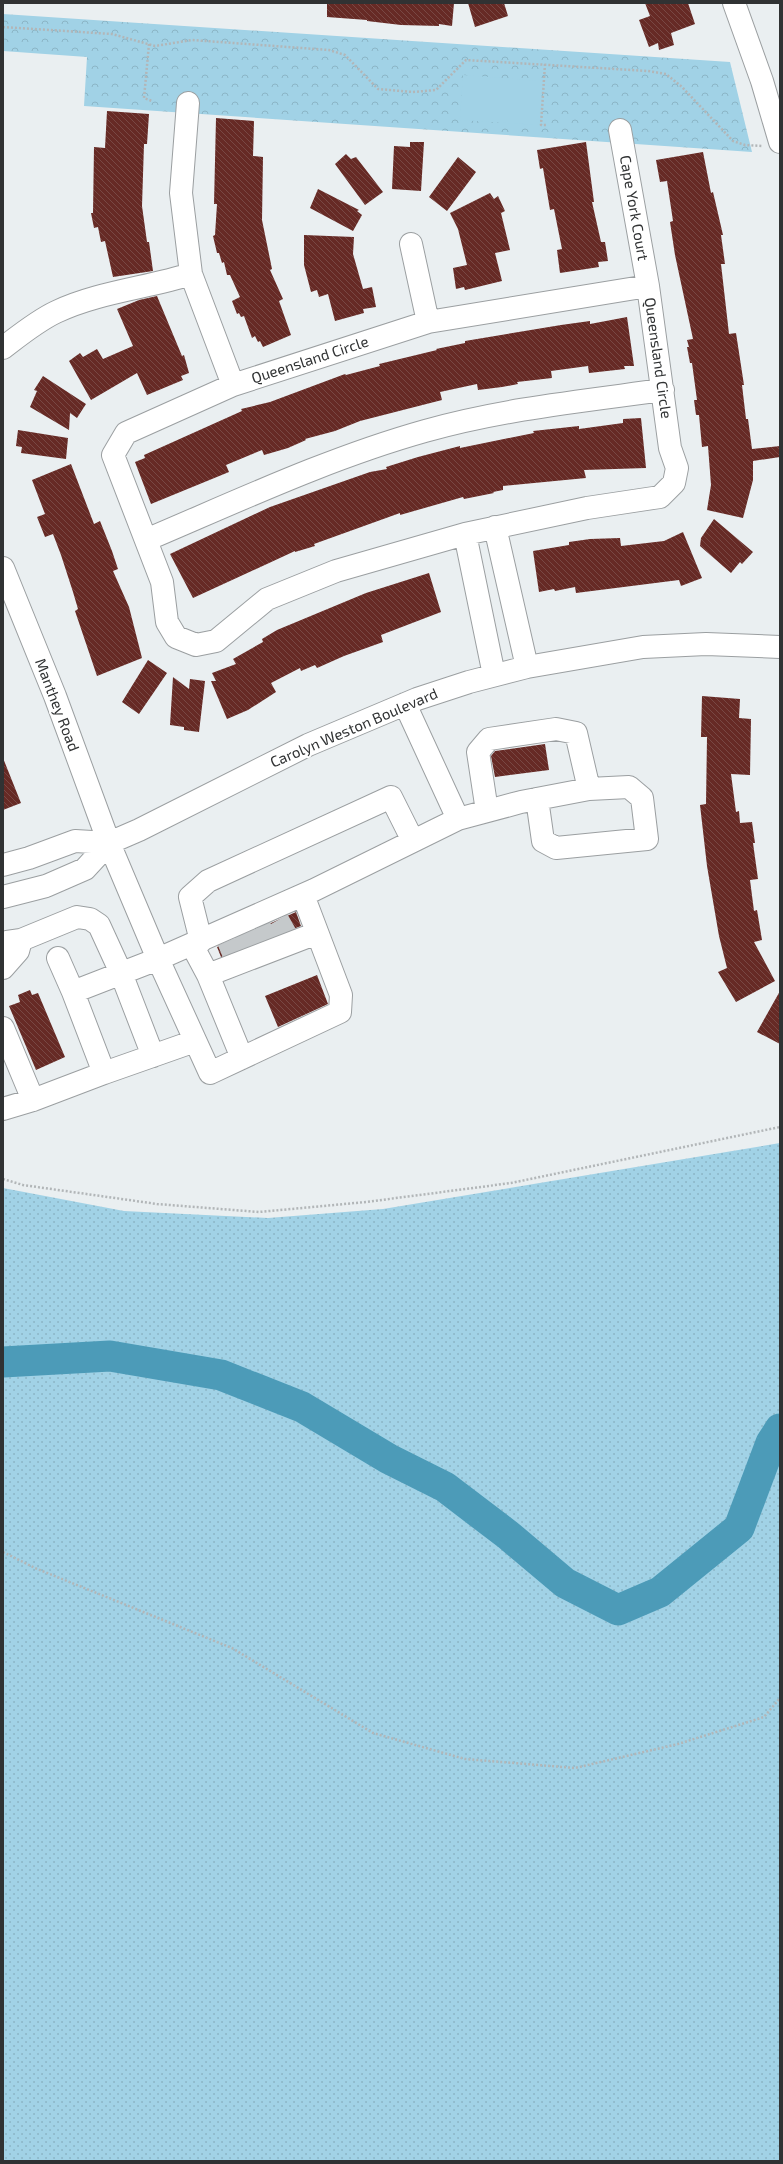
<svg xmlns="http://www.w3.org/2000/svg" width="783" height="2164" viewBox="0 0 783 2164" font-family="'Exo 2',sans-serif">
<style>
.grass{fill:url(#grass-dots)}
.park{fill:url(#park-crowns)}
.pitch{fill:#a1d2e6}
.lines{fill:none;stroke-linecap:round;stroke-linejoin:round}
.river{stroke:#4c9bb8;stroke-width:31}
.building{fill:url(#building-back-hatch)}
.minor-tunnel{stroke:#c5c9cb;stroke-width:22;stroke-dasharray:22 11;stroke-linecap:butt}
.minor-casing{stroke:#9b9fa1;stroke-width:24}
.path{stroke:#b2b6b8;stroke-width:2.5;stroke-dasharray:2 2;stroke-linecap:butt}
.minor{stroke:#fff;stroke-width:22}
.labels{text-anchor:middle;stroke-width:4;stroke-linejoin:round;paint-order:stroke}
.street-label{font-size:15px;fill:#303233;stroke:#fff}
</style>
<defs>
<pattern id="grass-dots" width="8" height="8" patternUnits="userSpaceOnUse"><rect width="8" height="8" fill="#a1d2e6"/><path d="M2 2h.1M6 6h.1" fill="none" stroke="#8bb5c6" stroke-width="1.8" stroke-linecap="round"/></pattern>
<pattern id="park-crowns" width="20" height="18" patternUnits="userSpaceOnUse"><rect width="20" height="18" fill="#a1d2e6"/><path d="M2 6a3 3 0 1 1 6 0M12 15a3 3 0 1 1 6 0" fill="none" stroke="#8bb5c6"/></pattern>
<pattern id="building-back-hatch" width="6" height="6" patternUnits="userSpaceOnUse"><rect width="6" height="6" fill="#662a25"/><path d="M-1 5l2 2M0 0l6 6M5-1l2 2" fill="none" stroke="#784844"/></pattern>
</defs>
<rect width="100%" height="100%" fill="#eaeff1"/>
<path class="grass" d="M 780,1143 L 780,2161 L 3,2161 L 3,1188 L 124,1211 L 268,1218 L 383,1209 Z"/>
<path class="park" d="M 3,14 L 730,62 L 752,152 L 84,106 L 87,57 L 3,51 Z"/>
<path class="pitch" d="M 463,75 L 542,81 L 539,125 L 460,120 Z"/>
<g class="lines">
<path class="river" d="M 3,1362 L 110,1356 L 221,1375 L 302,1407 L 389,1459 L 445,1487 L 508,1535 L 565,1583 L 618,1610 L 660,1592 L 739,1528 L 771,1443 L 780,1429"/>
</g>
<path class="building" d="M 327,3 L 454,3 L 452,26 L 439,24 L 439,26 L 401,25 L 367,21 L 367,20 L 327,17 Z
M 468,3 L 504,3 L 508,16 L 475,27 Z
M 645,3 L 688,3 L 695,24 L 671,33 L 674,45 L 659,50 L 658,43 L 649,47 L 639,20 L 650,16 Z
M 107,111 L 149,114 L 147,144 L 144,144 L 142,206 L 147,242 L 149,242 L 153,271 L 113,277 L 105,241 L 101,242 L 98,227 L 94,228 L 91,213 L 93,213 L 94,147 L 105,148 Z
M 216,118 L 254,121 L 253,156 L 263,157 L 262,220 L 272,269 L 270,270 L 283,299 L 279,301 L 291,335 L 263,347 L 260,341 L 258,342 L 255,336 L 252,338 L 244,316 L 241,317 L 239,313 L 237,314 L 232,301 L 240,297 L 230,275 L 227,275 L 224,262 L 222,263 L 219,253 L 217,253 L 213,236 L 215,235 L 217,204 L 214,204 Z
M 410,142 L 424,142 L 421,191 L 392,189 L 394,146 L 410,147 Z
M 586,142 L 594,202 L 592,202 L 601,242 L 605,242 L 608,261 L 598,262 L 599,267 L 560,273 L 557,250 L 562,249 L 554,209 L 550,210 L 543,168 L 540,169 L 537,150 Z
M 703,152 L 711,193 L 713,192 L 723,235 L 721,235 L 725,264 L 721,264 L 729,334 L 736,333 L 744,385 L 742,385 L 746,419 L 748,419 L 752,449 L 780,446 L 780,457 L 753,461 L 753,480 L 743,518 L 707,510 L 711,485 L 708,446 L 702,447 L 699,415 L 696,415 L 694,400 L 697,400 L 692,363 L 690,363 L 687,347 L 689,347 L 687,340 L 693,339 L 675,255 L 670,222 L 673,221 L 667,181 L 660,182 L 656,160 Z
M 346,154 L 351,159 L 356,157 L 383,192 L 365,205 L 335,164 Z
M 458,157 L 476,172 L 447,211 L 429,197 Z
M 318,189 L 359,210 L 357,211 L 362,215 L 353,231 L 310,208 Z
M 490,193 L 494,199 L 498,196 L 505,211 L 501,213 L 510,250 L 495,253 L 502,281 L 465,290 L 464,287 L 456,289 L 453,268 L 467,265 L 458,229 L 450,213 Z
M 304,235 L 354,237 L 353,254 L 363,289 L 372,287 L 376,307 L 363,309 L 364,313 L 335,321 L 328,294 L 319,297 L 317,290 L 311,292 L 304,265 Z
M 157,296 L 182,356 L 184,355 L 189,373 L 181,376 L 183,380 L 147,395 L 137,373 L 91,400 L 69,361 L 80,353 L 83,357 L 97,349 L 103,359 L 133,346 L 117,309 L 139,300 Z
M 627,317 L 634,366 L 624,366 L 625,369 L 589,373 L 588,366 L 551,371 L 552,378 L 517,382 L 518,384 L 502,387 L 478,390 L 477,384 L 440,392 L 442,400 L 360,421 L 335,431 L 305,439 L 306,440 L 288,448 L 264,455 L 262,450 L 226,465 L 229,472 L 151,504 L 135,462 L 145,458 L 144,455 L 242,411 L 241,409 L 270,402 L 345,374 L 346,375 L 380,366 L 379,364 L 437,350 L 436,349 L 465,343 L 465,341 L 561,325 L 590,321 L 590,324 Z
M 43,376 L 86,404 L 77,418 L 70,413 L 69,430 L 30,407 L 37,391 L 34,390 Z
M 641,418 L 646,468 L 584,470 L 586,478 L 503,486 L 503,490 L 493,492 L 494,493 L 464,499 L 463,497 L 400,515 L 400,513 L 314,544 L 315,546 L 295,552 L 295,551 L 193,598 L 170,554 L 270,507 L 370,472 L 387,469 L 386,467 L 418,457 L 460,446 L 460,448 L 534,433 L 533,431 L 579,426 L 579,429 L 623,423 L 623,419 Z
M 18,430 L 68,438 L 66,459 L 21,453 L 22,447 L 16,446 Z
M 71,464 L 94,524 L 100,521 L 112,551 L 118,569 L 113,571 L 129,607 L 142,658 L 97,676 L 75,611 L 78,609 L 73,592 L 61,555 L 53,534 L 45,537 L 37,517 L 45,514 L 32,480 Z
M 714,519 L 753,552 L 742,564 L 740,562 L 731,573 L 700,546 L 701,538 Z
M 683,532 L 702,578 L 681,586 L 679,580 L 576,593 L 575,587 L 555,591 L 554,589 L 539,592 L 533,551 L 569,545 L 569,542 L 590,539 L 620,538 L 621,546 L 664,541 Z
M 429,573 L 441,612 L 381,635 L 383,642 L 344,656 L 317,668 L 315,665 L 301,671 L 300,668 L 271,683 L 276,692 L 248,710 L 227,719 L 211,681 L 216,681 L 212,673 L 236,664 L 233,659 L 263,642 L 262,639 L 277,630 L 366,593 Z
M 148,660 L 167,673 L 139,714 L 122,702 Z
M 173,677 L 189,689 L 190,679 L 205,681 L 199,732 L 184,730 L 184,727 L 170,725 Z
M 702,696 L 740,699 L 739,718 L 751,719 L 750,775 L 731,774 L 736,812 L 739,811 L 740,823 L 752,822 L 755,843 L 753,843 L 758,879 L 750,880 L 754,911 L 757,910 L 762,940 L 754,942 L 775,981 L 736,1002 L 718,972 L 727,968 L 719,936 L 707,866 L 700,805 L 706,804 L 707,737 L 701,737 Z
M 545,744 L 549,770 L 495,777 L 491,756 L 495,751 Z
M 3,758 L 21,803 L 3,810 Z
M 296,912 L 301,926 L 221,957 L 217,947 Z
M 317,975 L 328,1004 L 278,1027 L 265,996 Z
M 30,990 L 32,995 L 38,993 L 65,1057 L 36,1070 L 9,1006 L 20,1002 L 18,995 Z
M 780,991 L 780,1044 L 757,1032 Z"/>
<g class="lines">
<path class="minor-tunnel" d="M 278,920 L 287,936
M 260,927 L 269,944
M 245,933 L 252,951
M 228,941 L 235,958"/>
<g class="minor-casing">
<path id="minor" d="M 734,3 L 762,81 L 780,142
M 188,103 L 181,193 L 191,274 L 233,385
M 620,130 L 648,286 L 670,448 L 677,468 L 674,483 L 660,497 L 587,508 L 465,534 L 336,571 L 267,599 L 216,641 L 196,645 L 176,637 L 167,622 L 162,582 L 113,455 L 126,433 L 233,385 L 428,322 L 648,286
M 411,244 L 428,322
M 3,348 C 20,335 37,321 56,312 C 98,292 147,288 191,274
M 495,527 L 527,667
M 465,534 L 494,675
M 146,540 C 238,501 329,458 425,431 C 503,409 583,401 663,390
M 3,568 L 55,696 L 109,843 L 158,959 L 314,890 L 458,819 L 521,802 L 589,789 L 629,787 L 642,798 L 647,839 L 556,848 L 543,841 L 537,799
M 405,704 L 458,819
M 487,811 L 478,752 L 489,739 L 556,729 L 576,733 L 589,789
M 3,865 L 29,858 L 75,841 L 109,843
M 3,897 L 46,886 L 85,869 L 109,843 L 139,830 L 308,745 L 417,699 L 469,682 L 527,667 L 643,647 L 706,644 L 780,647
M 201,941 L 190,897 L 208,881 L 391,797 L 413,841
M 192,945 L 208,975 L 317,933
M 3,947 L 7,942 L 21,940 L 77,917 L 90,919 L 99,925 L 121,973 L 153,1056
M 58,958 L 73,992
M 3,968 L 18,951 L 21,940
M 208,975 L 242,1058
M 3,1028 L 33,1100
M 195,1041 L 104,1073 L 73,992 L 158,959 L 210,1073 L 340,1012 L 341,995 L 303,895
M 3,1109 L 33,1100 L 104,1073"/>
</g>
<path class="path" d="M 3,27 L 112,34 L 155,46 L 192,40 L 329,50 L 345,55 L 378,89 L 413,92 L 436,90 L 466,60 L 648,71 L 666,74 L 682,87 L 733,141 L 745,145 L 762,146
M 149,44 L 144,98 L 152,101
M 545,64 L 541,125 L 546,125
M 3,1179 L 23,1185 L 157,1204 L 259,1212 L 366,1202 L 511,1183 L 780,1127
M 3,1552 L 35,1568 L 232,1648 L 373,1733 L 465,1759 L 575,1768 L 678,1744 L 764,1717 L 780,1698"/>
<use href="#minor" class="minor"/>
</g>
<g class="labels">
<g class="street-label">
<text transform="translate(634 208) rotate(80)" y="5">Cape York Court</text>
<text transform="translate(658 358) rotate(82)" y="5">Queensland Circle</text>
<text transform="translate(310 360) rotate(-18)" y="5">Queensland Circle</text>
<text transform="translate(57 705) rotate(69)" y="5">Manthey Road</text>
<text transform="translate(354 728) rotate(-23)" y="5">Carolyn Weston Boulevard</text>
</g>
</g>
<rect width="783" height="2164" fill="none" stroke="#303233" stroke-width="8"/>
</svg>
